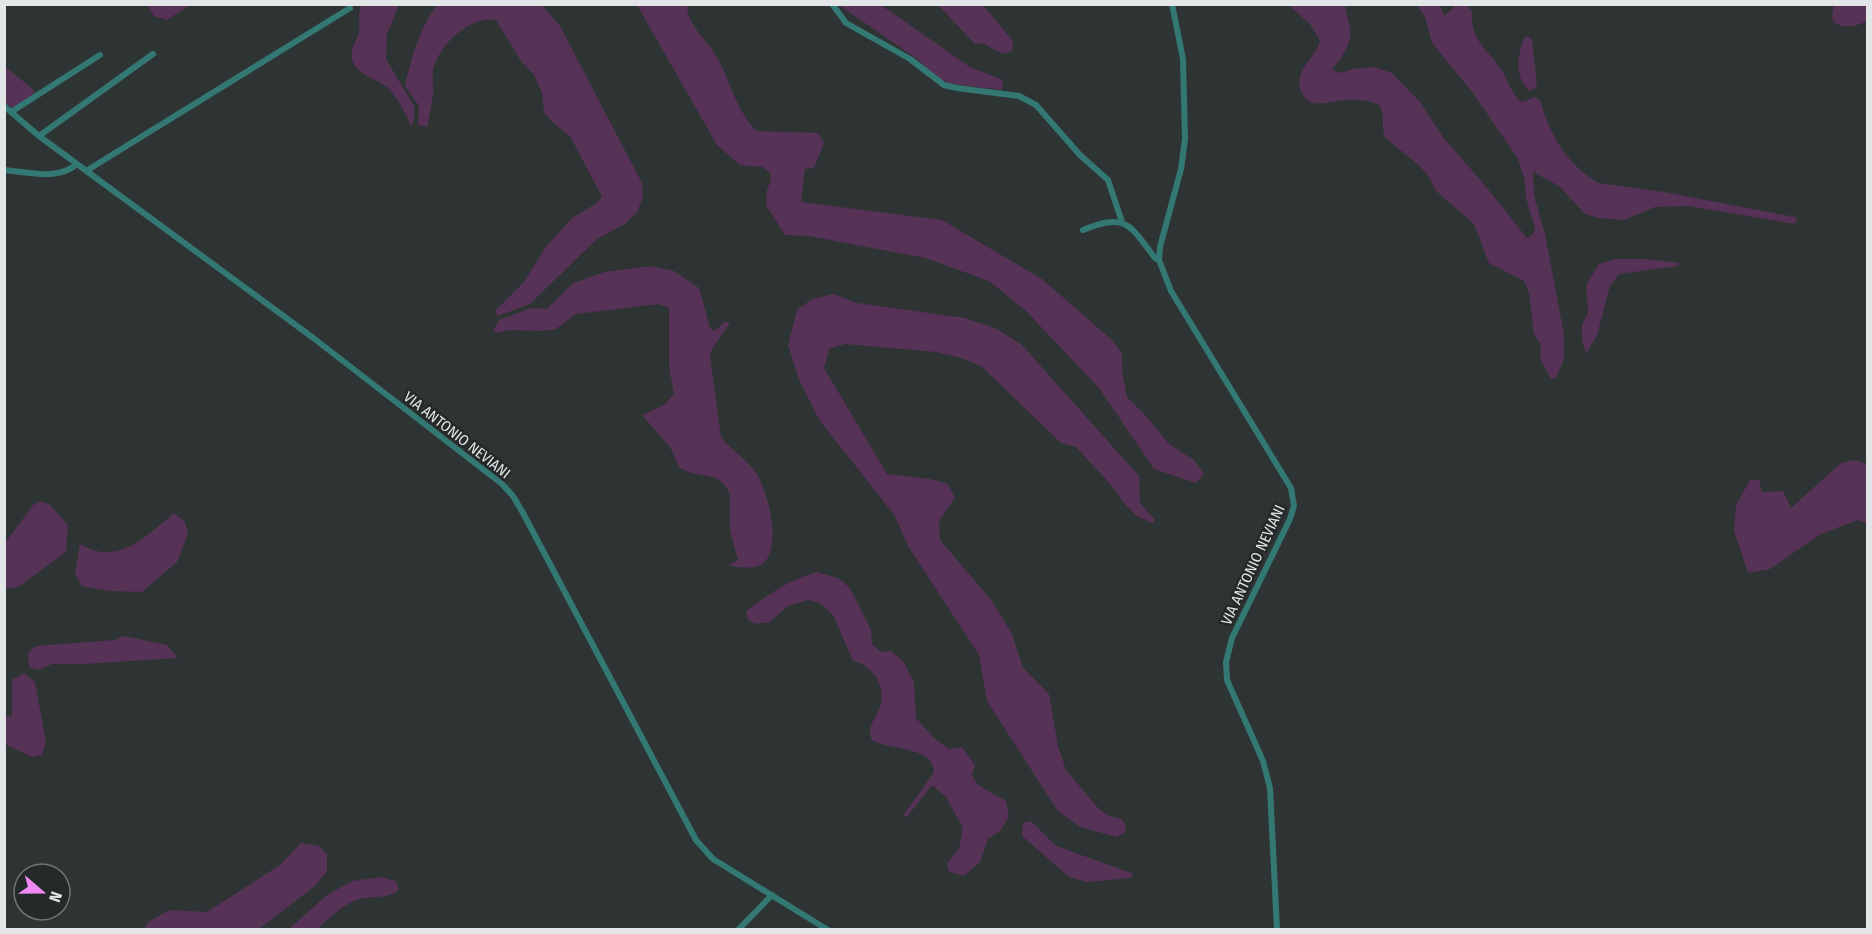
<svg xmlns="http://www.w3.org/2000/svg" width="1872" height="934" viewBox="0 0 1872 934" font-family="'Fira Sans Condensed',sans-serif">
<style>
.green{fill:#553256}
.lines{fill:none;stroke-linecap:round;stroke-linejoin:round}
.minor{stroke:#337872;stroke-width:6}
.labels{text-anchor:middle;stroke-width:5;stroke-linejoin:round;paint-order:stroke}
.street-label{font-size:15px;fill:#e3e6e6;stroke:#242a29}
</style>
<rect width="100%" height="100%" fill="#2e3433"/>
<path class="green" d="M 147,5 L 190,5 L 167,20 L 154,16 Z
M 361,5 L 399,5 L 387,34 L 386,59 L 414,106 L 414,119 L 411,126 C 406,113 399,101 390,90 C 378,78 356,76 352,59 C 350,48 357,41 359,32 C 360,23 358,14 361,5 Z
M 437,5 L 542,5 L 560,26 L 642,183 L 643,197 L 637,212 L 625,224 L 597,239 L 530,304 L 498,316 L 495,311 L 524,282 L 545,248 L 572,218 L 597,203 L 602,197 L 570,136 L 551,121 L 544,112 L 542,93 L 534,75 L 521,61 L 496,20 C 471,15 440,44 434,67 C 431,75 434,86 433,95 C 432,106 429,116 427,127 L 418,125 L 419,106 L 405,86 C 411,58 420,27 437,5 Z
M 637,5 L 687,5 C 687,25 708,41 717,57 C 731,82 736,111 757,131 L 818,133 L 824,143 L 814,168 L 805,169 L 801,202 L 942,220 L 1042,279 L 1112,340 L 1122,354 L 1122,371 L 1127,397 L 1147,417 L 1169,444 L 1194,460 L 1204,474 L 1196,483 L 1154,469 L 1099,388 L 1026,311 L 989,281 L 925,258 L 809,236 L 785,235 L 766,205 L 767,190 L 771,180 L 770,173 L 763,167 L 740,165 L 717,145 Z
M 839,5 L 881,5 L 970,67 L 1003,80 L 1002,90 L 951,84 L 934,75 L 917,59 Z
M 938,5 L 983,5 L 1013,41 L 1012,51 L 1002,54 L 983,43 L 975,44 Z
M 1288,5 L 1345,5 C 1346,13 1349,20 1350,28 C 1353,44 1340,59 1332,70 L 1342,73 L 1352,69 L 1374,67 L 1392,73 L 1420,102 L 1443,137 L 1488,189 L 1527,238 L 1533,234 L 1535,227 L 1526,198 L 1524,177 L 1518,159 L 1473,93 L 1432,43 L 1425,17 L 1417,5 L 1440,5 L 1444,16 L 1456,5 L 1466,5 L 1472,11 C 1470,40 1486,48 1501,69 C 1508,80 1511,94 1522,102 L 1535,97 L 1540,100 C 1550,135 1567,165 1599,183 L 1664,192 L 1795,217 L 1797,221 L 1794,224 L 1688,206 L 1655,207 L 1624,220 L 1598,218 L 1585,214 L 1559,186 L 1533,172 L 1534,195 L 1545,234 L 1564,334 L 1564,359 L 1556,378 L 1551,379 L 1540,359 L 1541,345 L 1534,334 L 1529,293 L 1524,281 L 1489,263 L 1474,224 L 1435,190 C 1428,166 1402,154 1385,137 C 1380,125 1387,115 1378,104 C 1368,100 1357,99 1346,100 C 1330,100 1309,112 1301,91 C 1299,86 1299,82 1300,77 C 1303,63 1317,54 1320,41 L 1310,24 Z
M 1834,5 L 1867,5 L 1867,21 C 1855,27 1845,29 1833,22 L 1832,15 Z
M 1528,36 L 1532,39 L 1537,85 L 1533,90 L 1529,91 C 1513,73 1518,58 1524,38 Z
M 4,66 L 33,89 L 34,95 L 15,108 L 8,106 L 5,102 Z
M 1615,259 L 1646,259 L 1679,263 L 1678,266 L 1619,274 L 1610,286 L 1597,335 L 1586,354 L 1582,340 L 1582,325 L 1588,313 L 1586,285 L 1599,264 Z
M 650,266 L 674,271 L 699,288 L 710,327 L 714,331 L 725,322 L 730,323 L 712,349 L 710,356 L 721,437 C 733,452 750,461 759,478 C 769,498 779,539 767,559 C 761,571 738,568 728,565 L 738,560 L 730,530 L 730,495 L 725,485 L 716,478 L 688,472 L 679,467 L 670,447 L 642,415 L 664,405 L 674,394 L 669,367 L 669,308 L 659,304 L 576,314 L 556,329 L 542,331 L 509,330 L 498,333 L 493,331 L 499,320 L 531,308 L 547,309 L 573,283 L 605,272 Z
M 834,294 L 857,303 L 965,318 L 997,329 L 1022,345 L 1139,476 L 1140,503 L 1155,520 L 1152,523 L 1137,516 L 1124,503 L 1112,486 L 1076,447 L 1061,443 L 981,366 L 961,358 L 936,352 L 845,344 L 829,349 L 824,368 L 887,474 L 930,479 L 948,484 L 955,498 L 939,521 L 940,540 L 992,601 L 1012,634 L 1023,668 L 1049,694 L 1058,746 L 1066,770 L 1098,808 L 1109,816 L 1121,819 L 1126,825 L 1125,832 L 1117,837 L 1080,827 L 1057,810 L 987,701 L 979,655 L 908,546 L 895,516 L 820,421 L 800,382 L 788,345 L 797,310 L 812,299 Z
M 1855,460 L 1867,464 L 1867,523 L 1858,520 L 1821,534 L 1770,569 L 1748,573 L 1734,531 L 1736,505 L 1750,480 L 1759,480 L 1762,492 L 1783,491 L 1791,508 L 1841,463 Z
M 41,501 L 49,504 L 68,525 L 66,552 L 18,587 L 5,589 L 5,543 L 33,505 Z
M 174,513 L 185,522 L 188,534 L 177,562 L 142,592 L 109,591 L 82,586 L 75,574 L 80,544 C 118,567 146,536 174,513 Z
M 817,572 L 840,579 L 850,588 L 871,630 L 872,644 L 881,652 L 891,651 L 904,662 L 914,683 L 916,718 L 934,738 L 949,749 L 962,747 L 975,765 L 972,775 L 978,785 L 1006,801 L 1009,817 L 1000,831 L 988,839 L 980,862 L 964,876 L 949,872 L 947,864 L 959,848 L 963,828 L 946,797 L 932,785 L 907,817 L 903,816 L 934,772 C 932,745 890,751 872,740 C 865,726 878,717 881,704 C 885,684 872,665 853,661 L 833,615 L 820,603 L 808,600 L 788,606 L 770,622 L 756,624 L 748,620 L 746,611 C 768,595 790,579 817,572 Z
M 124,636 L 167,645 L 178,658 L 84,664 L 52,664 L 38,670 L 29,667 L 28,653 L 36,646 L 115,640 Z
M 24,673 L 35,682 L 46,742 L 42,755 L 32,757 L 5,744 L 5,716 L 12,717 L 12,680 Z
M 1031,821 L 1056,846 L 1129,872 L 1133,874 L 1131,878 L 1087,882 L 1069,877 L 1022,836 L 1023,823 Z
M 301,843 L 319,846 L 327,854 L 327,871 L 316,885 L 259,929 L 144,929 L 148,922 L 169,910 L 207,912 L 280,865 Z
M 381,877 L 396,881 L 399,890 C 387,900 371,895 357,900 C 342,905 329,919 317,929 L 289,929 L 327,895 L 352,881 Z"/>
<g class="lines">
<path class="minor" d="M 832,4 L 846,23 L 910,59 L 944,85 L 957,88 L 1019,96 L 1036,105 L 1080,155 L 1108,180 L 1122,222
M 4,106 L 39,136 L 312,337 L 502,484 L 513,496 L 523,513 L 696,840 L 713,859 L 828,930
M 11,112 L 100,55
M 39,136 L 153,54
M 4,170 C 28,172 58,181 77,164
M 86,171 L 350,8
M 1083,230 C 1126,212 1130,225 1155,258 L 1159,260 L 1171,291 L 1291,488 L 1294,506 L 1290,519 L 1232,638 L 1226,662 L 1227,680 L 1263,761 L 1270,788 L 1277,930
M 1159,260 L 1160,247 L 1181,169 L 1185,139 L 1183,59 L 1172,4
M 738,930 L 772,895"/>
</g>
<g class="labels">
<g class="street-label">
<text transform="translate(457 435) rotate(38)" y="5">VIA ANTONIO NEVIANI</text>
<text transform="translate(1253 565) rotate(-65)" y="5">VIA ANTONIO NEVIANI</text>
</g>
</g>
<rect width="1872" height="934" fill="none" stroke="#e3e6e6" stroke-width="12"/>
<g transform="translate(42 892) rotate(110)"><circle r="28" fill="#242a29" stroke="#707575" stroke-width="1.5"/>
<path d="M0-4.5L10 22L0 15L-10 22Z" fill="#f18af4"/>
<text y="-9" font-size="16" font-weight="bold" text-anchor="middle" fill="#e3e6e6">N</text>
</g>
</svg>
